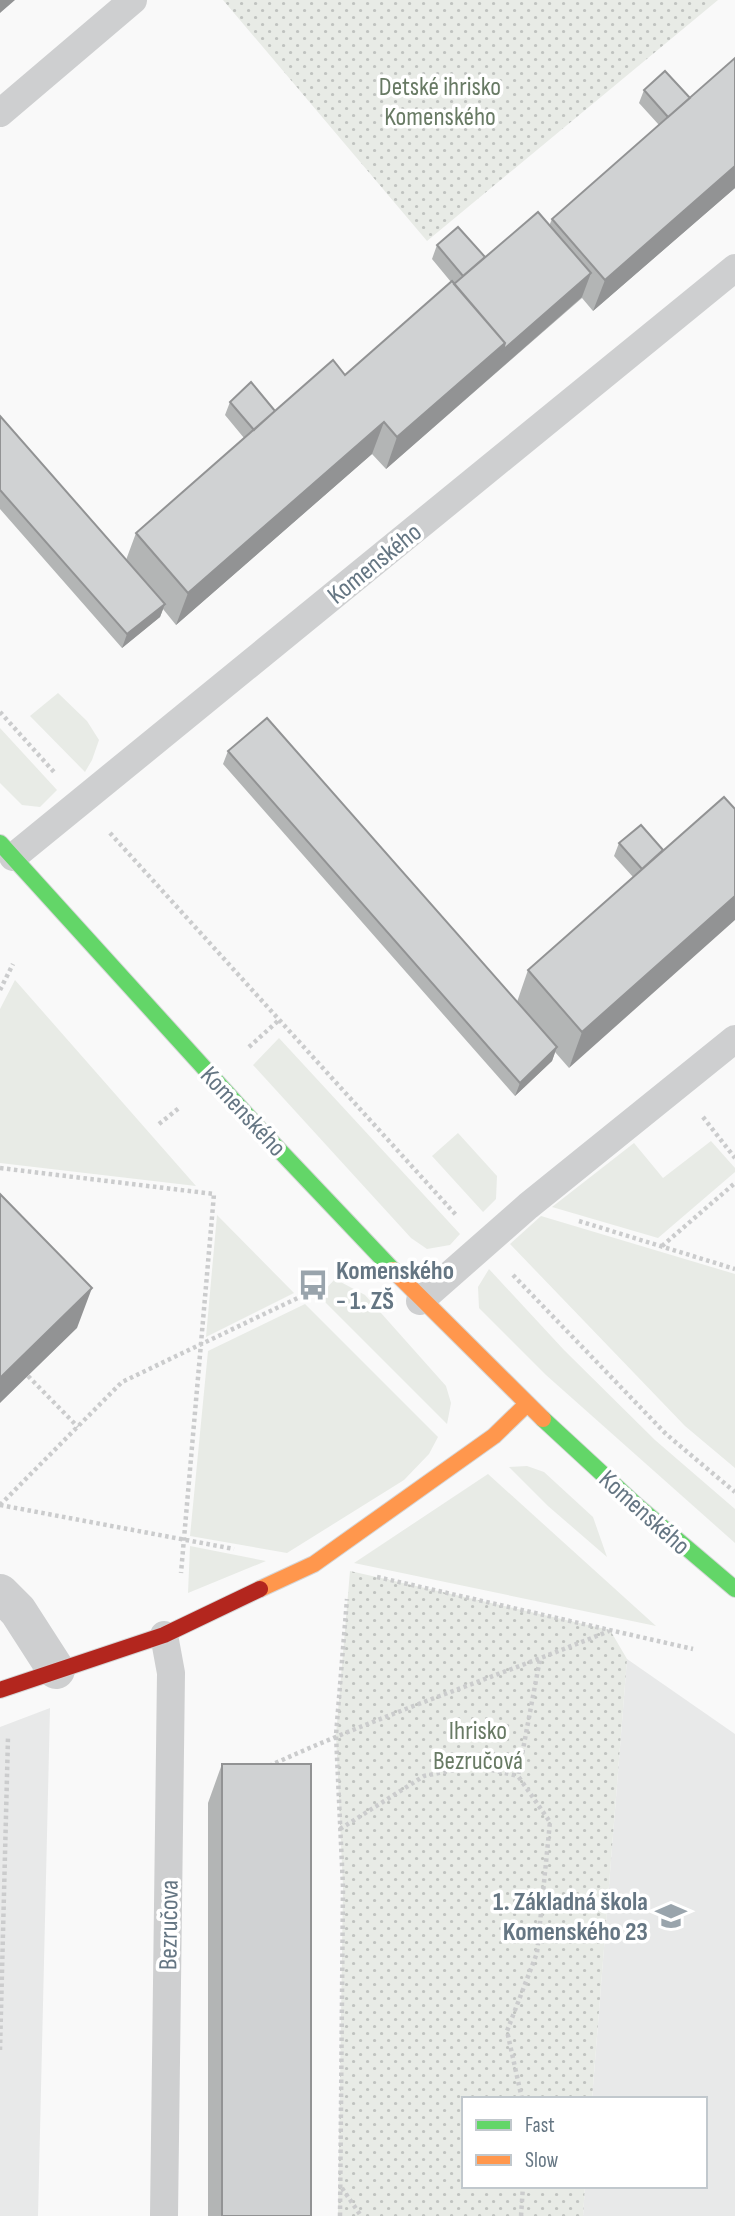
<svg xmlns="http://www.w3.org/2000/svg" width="735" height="2216" viewBox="0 0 735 2216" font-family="'Sofia Sans Condensed',sans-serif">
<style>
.built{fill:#e8e9e9}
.grass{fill:#e8ebe6}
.park{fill:url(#park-dots)}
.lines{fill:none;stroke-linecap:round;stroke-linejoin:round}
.fast-casing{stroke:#d5d6d7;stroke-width:18}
.slow-casing{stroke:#d5d6d7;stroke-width:18}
.jam-casing{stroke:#d5d6d7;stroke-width:18}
.path{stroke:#cbcccd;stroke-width:4.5;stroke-dasharray:3.5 3.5;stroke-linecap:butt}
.lane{stroke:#cecfd0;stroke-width:28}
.street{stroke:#cecfd0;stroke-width:38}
.fast{stroke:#63d668;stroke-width:16}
.slow{stroke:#ff974d;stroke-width:16}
.jam{stroke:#b3261e;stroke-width:16}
.wall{fill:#b3b5b5}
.shaded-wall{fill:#929394}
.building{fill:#d0d2d3;stroke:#929394;stroke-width:2}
.labels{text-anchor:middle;stroke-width:7;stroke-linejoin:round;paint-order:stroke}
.park-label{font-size:26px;fill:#687a64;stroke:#fff}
.street-label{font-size:26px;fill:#657683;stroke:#fff}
.poi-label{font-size:26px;font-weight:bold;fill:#657683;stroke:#fff;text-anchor:start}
</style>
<defs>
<pattern id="park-dots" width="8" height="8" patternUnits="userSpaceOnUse" patternTransform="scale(1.75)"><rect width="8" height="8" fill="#e8ebe6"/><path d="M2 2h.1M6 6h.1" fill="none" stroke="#c0c3c0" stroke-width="1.8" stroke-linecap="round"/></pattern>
</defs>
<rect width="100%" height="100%" fill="#f9f9f9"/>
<path class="built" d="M 627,1659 L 735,1734 L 735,2216 L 583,2216 L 585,2186 L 705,2186 L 705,2099 L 592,2099 Z
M 50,1708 L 38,2216 L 0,2216 L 0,1727 Z"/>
<path class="grass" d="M 58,693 L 87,721 L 99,740 L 92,760 L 85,772 L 30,716 Z
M 0,728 L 57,790 L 40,807 L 22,805 L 0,783 Z
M 15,980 L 196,1186 L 0,1163 L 0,1009 Z
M 279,1038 L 460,1234 L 450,1245 L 427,1249 L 411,1238 L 253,1065 Z
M 458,1133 L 497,1176 L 496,1199 L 483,1212 L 432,1156 Z
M 711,1141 L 735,1168 L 735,1172 L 658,1238 L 552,1207 L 634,1143 L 663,1178 Z
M 217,1215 L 294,1293 L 206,1337 Z
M 541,1216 L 735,1274 L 735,1468 L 685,1426 L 510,1244 Z
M 489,1269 L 564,1350 L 655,1440 L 735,1509 L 735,1543 L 546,1375 L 479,1308 L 478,1287 Z
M 335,1279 L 365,1295 L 446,1386 L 451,1403 L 447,1424 L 319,1296 Z
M 305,1304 L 438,1437 L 429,1454 L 404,1480 L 287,1553 L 190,1536 L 208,1351 Z
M 527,1466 L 544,1472 L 593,1517 L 607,1557 L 548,1506 L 509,1467 Z
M 488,1474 L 656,1626 L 354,1563 Z
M 190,1546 L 266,1561 L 188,1593 Z"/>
<path class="park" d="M 223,0 L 718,0 L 427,241 Z
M 350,1571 L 610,1630 L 627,1659 L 592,2099 L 464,2099 L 464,2186 L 585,2186 L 583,2216 L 338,2216 L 343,1887 L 336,1735 Z"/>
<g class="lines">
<g class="fast-casing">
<path id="fast" d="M 0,843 L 264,1134 L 393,1270
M 543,1419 L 635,1504 L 735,1589"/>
</g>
<g class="slow-casing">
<path id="slow" d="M 393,1270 L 543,1419
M 260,1589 L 314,1564 L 494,1436 L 527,1404"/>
</g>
<g class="jam-casing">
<path id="jam" d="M 0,1690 L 164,1635 L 260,1589"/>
</g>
<path class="path" d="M 0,712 L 54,772
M 110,833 L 456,1215
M 0,990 L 13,964
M 249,1047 L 279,1020
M 703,1117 L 735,1158
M 159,1124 L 179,1108
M 0,1168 L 214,1194 L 181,1573
M 579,1221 L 735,1269
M 662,1246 L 735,1183
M 513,1275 L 666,1434 L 735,1492
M 28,1376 L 78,1427
M 0,1505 L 234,1549
M 0,1505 L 122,1382 L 306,1294
M 377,1577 L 693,1649
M 269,1766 C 380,1715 496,1677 609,1631
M 340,1829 L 424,1776 L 474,1766 L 518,1776
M 0,2050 L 8,1737
M 522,2099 L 507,2031 L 537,1953 L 550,1822 L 518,1776 L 540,1659
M 342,2188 L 361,2216
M 340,2216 L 343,1887 L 336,1735 L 347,1599
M 521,2216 L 523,2186"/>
<path class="lane" d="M 0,113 L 133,0
M 13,857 L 735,268
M 420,1301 L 528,1206 L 735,1039
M 164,2216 L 171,1673 L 164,1635"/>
<path class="street" d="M 0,1593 L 18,1611 L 56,1670"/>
<use href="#fast" class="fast"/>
<use href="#slow" class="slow"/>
<use href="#jam" class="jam"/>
</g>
<path class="wall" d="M 735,58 L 735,188 L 593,311 L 582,298 L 386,469 L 372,454 L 176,625 L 163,609 L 160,617 L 122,648 L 0,509 L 0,416 L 126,560 L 136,533 L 244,438 L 225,415 L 230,402 L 275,411 L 345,375 L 451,282 L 432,259 L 437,245 L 485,257 L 549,226 L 552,219 L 659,125 L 639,103 L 644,90 L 690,98 Z
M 228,751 L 517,1002 L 528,970 L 633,877 L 614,856 L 619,843 L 663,850 L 569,1068 L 555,1052 L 552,1061 L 515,1096 L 223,764 Z
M 222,1764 L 311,2216 L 208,2216 L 208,1803 Z"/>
<path class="shaded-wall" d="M 0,0 L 15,0 L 0,13 Z
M 735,166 L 735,188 L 593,311 L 605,280 Z
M 591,273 L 582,297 L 386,469 L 397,437 L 505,343 Z
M 384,422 L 372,454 L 176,625 L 188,593 Z
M 165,604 L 160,617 L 122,648 L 127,634 Z
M 735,896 L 735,920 L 569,1068 L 582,1032 Z
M 557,1047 L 552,1061 L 515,1096 L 520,1083 Z
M 92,1288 L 77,1328 L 0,1403 L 0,1378 Z"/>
<path class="building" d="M 735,58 L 735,166 L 605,280 L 552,219 Z
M 665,71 L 690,98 L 668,117 L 644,90 Z
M 538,212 L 591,273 L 503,350 L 505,343 L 454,284 Z
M 458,227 L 485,257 L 463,276 L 437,245 Z
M 452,281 L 505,343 L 397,437 L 384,422 L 188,593 L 136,533 L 333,360 L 345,375 Z
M 251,382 L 275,411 L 254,430 L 230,402 Z
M 0,416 L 165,604 L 127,634 L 0,490 Z
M 267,718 L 557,1047 L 520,1083 L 228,751 Z
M 724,797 L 735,809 L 735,896 L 582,1032 L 528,970 Z
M 641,825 L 663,850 L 642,869 L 619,843 Z
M 0,1194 L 92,1288 L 0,1378 Z
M 222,1764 L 311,1764 L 311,2216 L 222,2216 Z"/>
<defs>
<g id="bus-bare" transform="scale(2.415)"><path d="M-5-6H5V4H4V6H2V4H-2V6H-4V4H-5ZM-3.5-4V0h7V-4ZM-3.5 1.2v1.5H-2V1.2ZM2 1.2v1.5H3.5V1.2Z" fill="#99a4ac" stroke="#fff" stroke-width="2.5" paint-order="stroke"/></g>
<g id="school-bare" transform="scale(2.415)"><path d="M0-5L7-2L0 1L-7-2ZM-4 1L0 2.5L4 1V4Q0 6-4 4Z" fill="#99a4ac" stroke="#fff" stroke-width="2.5" paint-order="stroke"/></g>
</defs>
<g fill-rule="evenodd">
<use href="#bus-bare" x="313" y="1285"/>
<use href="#school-bare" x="671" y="1916"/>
</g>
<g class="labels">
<g class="park-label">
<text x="440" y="95">Detské ihrisko<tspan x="440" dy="30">Komenského</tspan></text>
<text x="478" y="1739">Ihrisko<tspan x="478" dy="30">Bezručová</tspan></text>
</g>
<g class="street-label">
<text transform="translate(374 563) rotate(-39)" y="9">Komenského</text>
<text transform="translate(244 1111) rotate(47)" y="9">Komenského</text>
<text transform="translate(645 1512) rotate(42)" y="9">Komenského</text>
<text transform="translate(168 1925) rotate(-89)" y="9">Bezručova</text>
</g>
<g class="poi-label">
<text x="336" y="1279">Komenského<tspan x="336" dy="30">- 1. ZŠ</tspan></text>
<text x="648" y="1910" text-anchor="end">1. Základná škola<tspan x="648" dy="30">Komenského 23</tspan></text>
</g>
</g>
<rect x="462" y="2097" width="245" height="91" fill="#ffffff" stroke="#c1c8cd" stroke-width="2"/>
<rect x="476" y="2120" width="35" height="10" fill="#63d668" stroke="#c1c8cd" stroke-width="2"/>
<text x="525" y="2132" font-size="21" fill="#657683">Fast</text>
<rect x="476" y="2155" width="35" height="10" fill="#ff974d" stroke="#c1c8cd" stroke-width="2"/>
<text x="525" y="2167" font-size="21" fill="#657683">Slow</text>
</svg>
